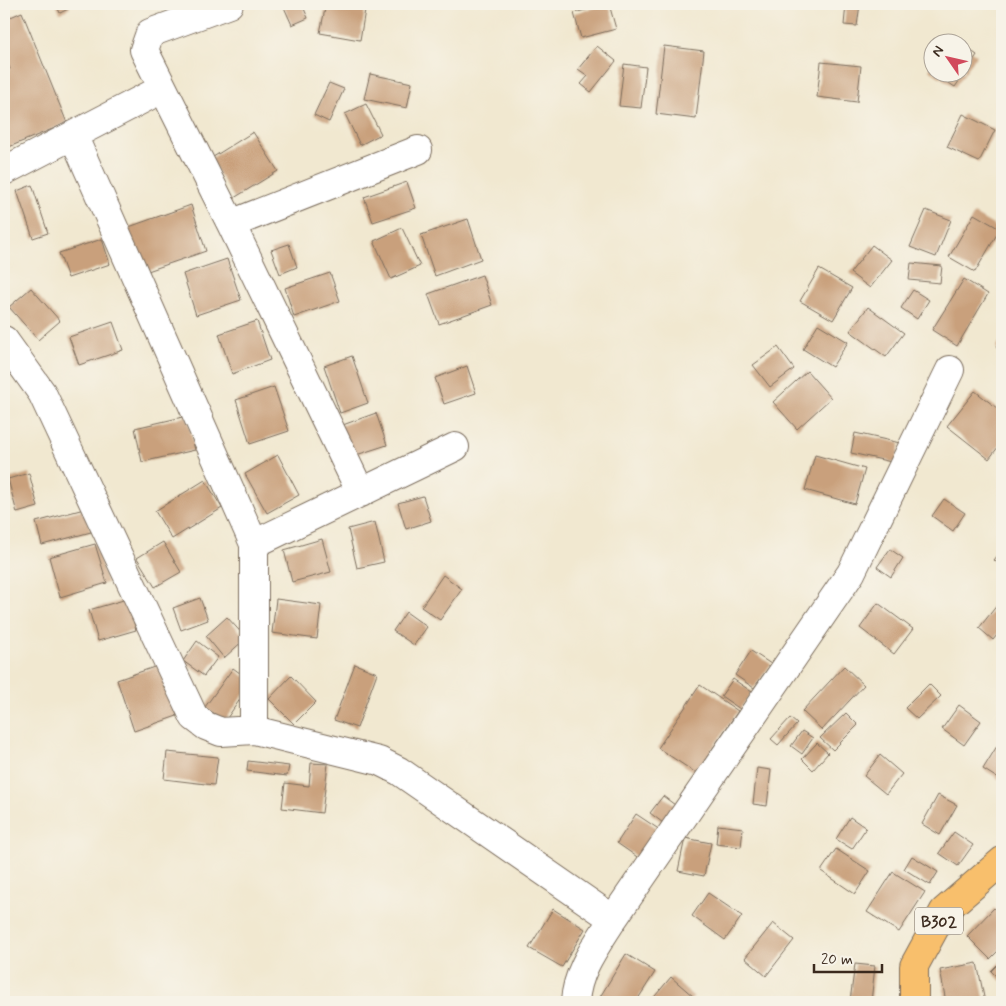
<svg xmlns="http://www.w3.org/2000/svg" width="1006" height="1006" viewBox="0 0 1006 1006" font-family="Mynerve,sans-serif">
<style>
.building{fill:#c9a07c}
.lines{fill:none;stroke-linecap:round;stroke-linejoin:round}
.minor-casing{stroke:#7b6c5c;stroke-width:30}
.major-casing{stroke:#7b6c5c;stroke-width:30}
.minor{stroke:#fff;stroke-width:28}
.major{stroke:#f8bf6c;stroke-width:28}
.labels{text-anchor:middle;stroke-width:5;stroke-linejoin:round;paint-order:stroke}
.shield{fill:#f7f3e8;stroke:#73665b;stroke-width:1}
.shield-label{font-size:16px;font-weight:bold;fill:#3b2a1e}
</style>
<rect width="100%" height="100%" fill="#f7f3e8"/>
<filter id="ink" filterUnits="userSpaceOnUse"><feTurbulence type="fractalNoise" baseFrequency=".02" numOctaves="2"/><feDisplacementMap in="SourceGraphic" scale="10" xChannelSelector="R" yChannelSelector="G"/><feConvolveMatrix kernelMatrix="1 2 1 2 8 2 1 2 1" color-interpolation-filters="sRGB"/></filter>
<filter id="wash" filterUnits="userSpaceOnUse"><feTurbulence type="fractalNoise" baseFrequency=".0096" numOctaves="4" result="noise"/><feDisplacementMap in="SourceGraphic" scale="20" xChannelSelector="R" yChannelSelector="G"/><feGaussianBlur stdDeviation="1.12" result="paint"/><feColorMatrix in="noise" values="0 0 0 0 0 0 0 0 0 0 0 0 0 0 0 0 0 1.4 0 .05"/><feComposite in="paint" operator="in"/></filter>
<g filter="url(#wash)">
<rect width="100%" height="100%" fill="#f1e8d0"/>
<g id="blocks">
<path class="building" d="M 56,4 L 68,4 L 70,8 L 60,13 Z
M 286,4 L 302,4 L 308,18 L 292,25 L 283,5 Z
M 326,4 L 366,4 L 360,40 L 320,33 Z
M 609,4 L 616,29 L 581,38 L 574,13 Z
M 743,4 L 772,4 L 771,8 Z
M 846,4 L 860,4 L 857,26 L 844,25 Z
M 22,12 L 67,123 L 4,149 L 4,71 L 10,69 L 4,54 L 4,20 Z
M 597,46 L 616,61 L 591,92 L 581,84 L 588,76 L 578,69 Z
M 664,46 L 704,51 L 696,119 L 656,114 Z
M 964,46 L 977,55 L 955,87 L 929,70 L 934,63 L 934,72 L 964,72 Z
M 821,62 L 861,66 L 857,102 L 817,97 Z
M 624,64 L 646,67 L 641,108 L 619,106 Z
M 370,74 L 412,83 L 407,108 L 364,99 Z
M 329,83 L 344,89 L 329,122 L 314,115 Z
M 366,104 L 381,134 L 360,145 L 345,114 Z
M 963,114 L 995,130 L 979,162 L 947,147 Z
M 253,132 L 278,171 L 234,198 L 210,159 Z
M 407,182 L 416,208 L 373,222 L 364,197 Z
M 32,185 L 48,233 L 33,238 L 17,191 Z
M 191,205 L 206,251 L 142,273 L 126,228 Z
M 926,210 L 951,220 L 936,257 L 910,247 Z
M 974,214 L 1000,229 L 975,272 L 949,257 Z
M 468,219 L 481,259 L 435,276 L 421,235 Z
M 402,228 L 420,266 L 391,279 L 374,241 Z
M 102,239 L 110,264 L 68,278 L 59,253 Z
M 289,244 L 297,267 L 280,274 L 271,250 Z
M 872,245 L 892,260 L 870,288 L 850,273 Z
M 227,259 L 241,300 L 196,315 L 183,274 Z
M 911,263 L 942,266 L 940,283 L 909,280 Z
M 819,269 L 852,288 L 833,320 L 800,301 Z
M 330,273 L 340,301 L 294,317 L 285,288 Z
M 482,275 L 492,305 L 439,324 L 428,294 Z
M 964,279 L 988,294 L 957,346 L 932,330 Z
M 31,288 L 60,321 L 38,340 L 9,307 Z
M 913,290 L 929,300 L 917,319 L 901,308 Z
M 868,307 L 904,333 L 886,357 L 850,331 Z
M 257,321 L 270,360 L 232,374 L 219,334 Z
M 113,322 L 123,350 L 79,365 L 69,337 Z
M 818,324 L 848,342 L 832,367 L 803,349 Z
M 1002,340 L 1002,354 L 996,347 Z
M 778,347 L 794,369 L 770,387 L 753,365 Z
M 352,356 L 368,403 L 340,413 L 324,366 Z
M 467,366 L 476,393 L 444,404 L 435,378 Z
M 807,371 L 831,398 L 797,429 L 773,402 Z
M 274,387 L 289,431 L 250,444 L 236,400 Z
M 975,391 L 1002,412 L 1002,442 L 989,459 L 947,426 Z
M 376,413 L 387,445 L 350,457 L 340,426 Z
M 187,416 L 195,450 L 142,462 L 135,428 Z
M 855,433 L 900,443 L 896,463 L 851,453 Z
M 278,455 L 299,495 L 267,513 L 245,474 Z
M 815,455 L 865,469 L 855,504 L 805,490 Z
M 29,473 L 38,507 L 17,513 L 8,479 Z
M 205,480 L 222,508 L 172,539 L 155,511 Z
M 423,496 L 431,521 L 406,529 L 398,503 Z
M 944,499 L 965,513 L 953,531 L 932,516 Z
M 84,509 L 91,532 L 42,545 L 36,522 Z
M 375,522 L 384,562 L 357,568 L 348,529 Z
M 322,539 L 331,572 L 292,582 L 284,550 Z
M 163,542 L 181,572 L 155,587 L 137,558 Z
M 95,544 L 107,583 L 60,597 L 49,557 Z
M 890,549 L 903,558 L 891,577 L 877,567 Z
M 1002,550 L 1002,567 L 994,560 Z
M 443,575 L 462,589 L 440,620 L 421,607 Z
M 200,598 L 208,620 L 181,630 L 173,608 Z
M 127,599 L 136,630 L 98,641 L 89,610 Z
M 276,599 L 321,605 L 317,639 L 272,633 Z
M 878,603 L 913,629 L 894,654 L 860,628 Z
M 998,604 L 1002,607 L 1002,629 L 993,640 L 979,628 Z
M 406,612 L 427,627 L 414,645 L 393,631 Z
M 227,617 L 246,638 L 224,658 L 206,636 Z
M 197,641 L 218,657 L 204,676 L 183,661 Z
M 751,651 L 771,664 L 754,688 L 735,675 Z
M 355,664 L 377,673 L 357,728 L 334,720 Z
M 160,665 L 177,716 L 134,731 L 117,680 Z
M 844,666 L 864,685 L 822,730 L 802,711 Z
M 233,668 L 252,682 L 225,721 L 205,707 Z
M 291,676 L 316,702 L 294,724 L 269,699 Z
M 733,679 L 752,692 L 740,709 L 721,696 Z
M 929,684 L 941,696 L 917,719 L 905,708 Z
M 700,685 L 738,711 L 696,773 L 658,748 Z
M 959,705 L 981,721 L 964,745 L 942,729 Z
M 846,713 L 858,725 L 833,750 L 820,738 Z
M 790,718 L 797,724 L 778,745 L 771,739 Z
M 802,731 L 813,738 L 802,754 L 791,746 Z
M 1002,738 L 1002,781 L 983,769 Z
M 817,743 L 828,753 L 813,770 L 802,759 Z
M 167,752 L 218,757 L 214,785 L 164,779 Z
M 880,755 L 902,774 L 886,794 L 864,776 Z
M 248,761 L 289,766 L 287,776 L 247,771 Z
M 311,763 L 328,764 L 322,813 L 282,808 L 285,783 L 309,786 Z
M 757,768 L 771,770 L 767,806 L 753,804 Z
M 938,795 L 957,805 L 940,835 L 922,824 Z
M 663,796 L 679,808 L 667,826 L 650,813 Z
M 636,814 L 663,832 L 643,861 L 617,843 Z
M 850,817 L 866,828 L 852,849 L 836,839 Z
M 718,825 L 743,828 L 741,847 L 716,844 Z
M 954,832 L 973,845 L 958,866 L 939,853 Z
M 685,838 L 711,843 L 704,876 L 678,871 Z
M 836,849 L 870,871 L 855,894 L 821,871 Z
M 912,856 L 938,872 L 930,885 L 904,869 Z
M 893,872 L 925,892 L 899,932 L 867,912 Z
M 708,893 L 742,916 L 725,940 L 692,916 Z
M 994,908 L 1002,916 L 1002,947 L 990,959 L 967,936 Z
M 553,909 L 585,929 L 562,967 L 529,948 Z
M 773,923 L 794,940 L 766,976 L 745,958 Z
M 626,954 L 655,972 L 636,1002 L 609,1002 L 600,997 Z
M 1002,960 L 1002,982 L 991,971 Z
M 977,963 L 985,1002 L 946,1002 L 940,970 Z
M 855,964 L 875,966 L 871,1002 L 850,1001 Z
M 671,977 L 694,997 L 689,1002 L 650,1002 Z"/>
</g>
</g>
<g filter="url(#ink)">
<use href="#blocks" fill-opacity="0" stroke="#7b6c5c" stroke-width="1"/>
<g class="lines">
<g class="minor-casing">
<path id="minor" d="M 229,4 L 150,33 L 144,50 L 231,224 L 361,493
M 73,135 L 254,544 L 254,730
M 4,171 L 162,89
M 231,224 L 418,150
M 4,340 L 42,393 L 194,717 L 206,726 L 221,732 L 254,730 L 379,761 L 399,771 L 613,919
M 254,544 L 455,447
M 575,1002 C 577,970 596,946 613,919 L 851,573 L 950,370"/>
</g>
<g class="major-casing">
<path id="major" d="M 914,1002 L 914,966 L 944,911 L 1002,861"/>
</g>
<use href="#minor" class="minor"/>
<use href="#major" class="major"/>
</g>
</g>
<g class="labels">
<rect class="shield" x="915" y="907.5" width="48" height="27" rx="4"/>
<g class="shield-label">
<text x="939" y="927">B302</text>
</g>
</g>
<rect width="1006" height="1006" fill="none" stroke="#f7f3e8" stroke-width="20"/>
<g transform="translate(948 58) rotate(304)"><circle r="24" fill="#f7f3e8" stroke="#aca397"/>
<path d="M0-4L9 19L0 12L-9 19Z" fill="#d1495b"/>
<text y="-8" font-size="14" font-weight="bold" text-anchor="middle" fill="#3b2a1e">N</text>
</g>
<path d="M814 964v8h68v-8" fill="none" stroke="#3b2a1e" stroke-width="2.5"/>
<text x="821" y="964" font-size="15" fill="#3b2a1e" stroke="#f7f3e8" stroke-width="4" paint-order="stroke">20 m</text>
</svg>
